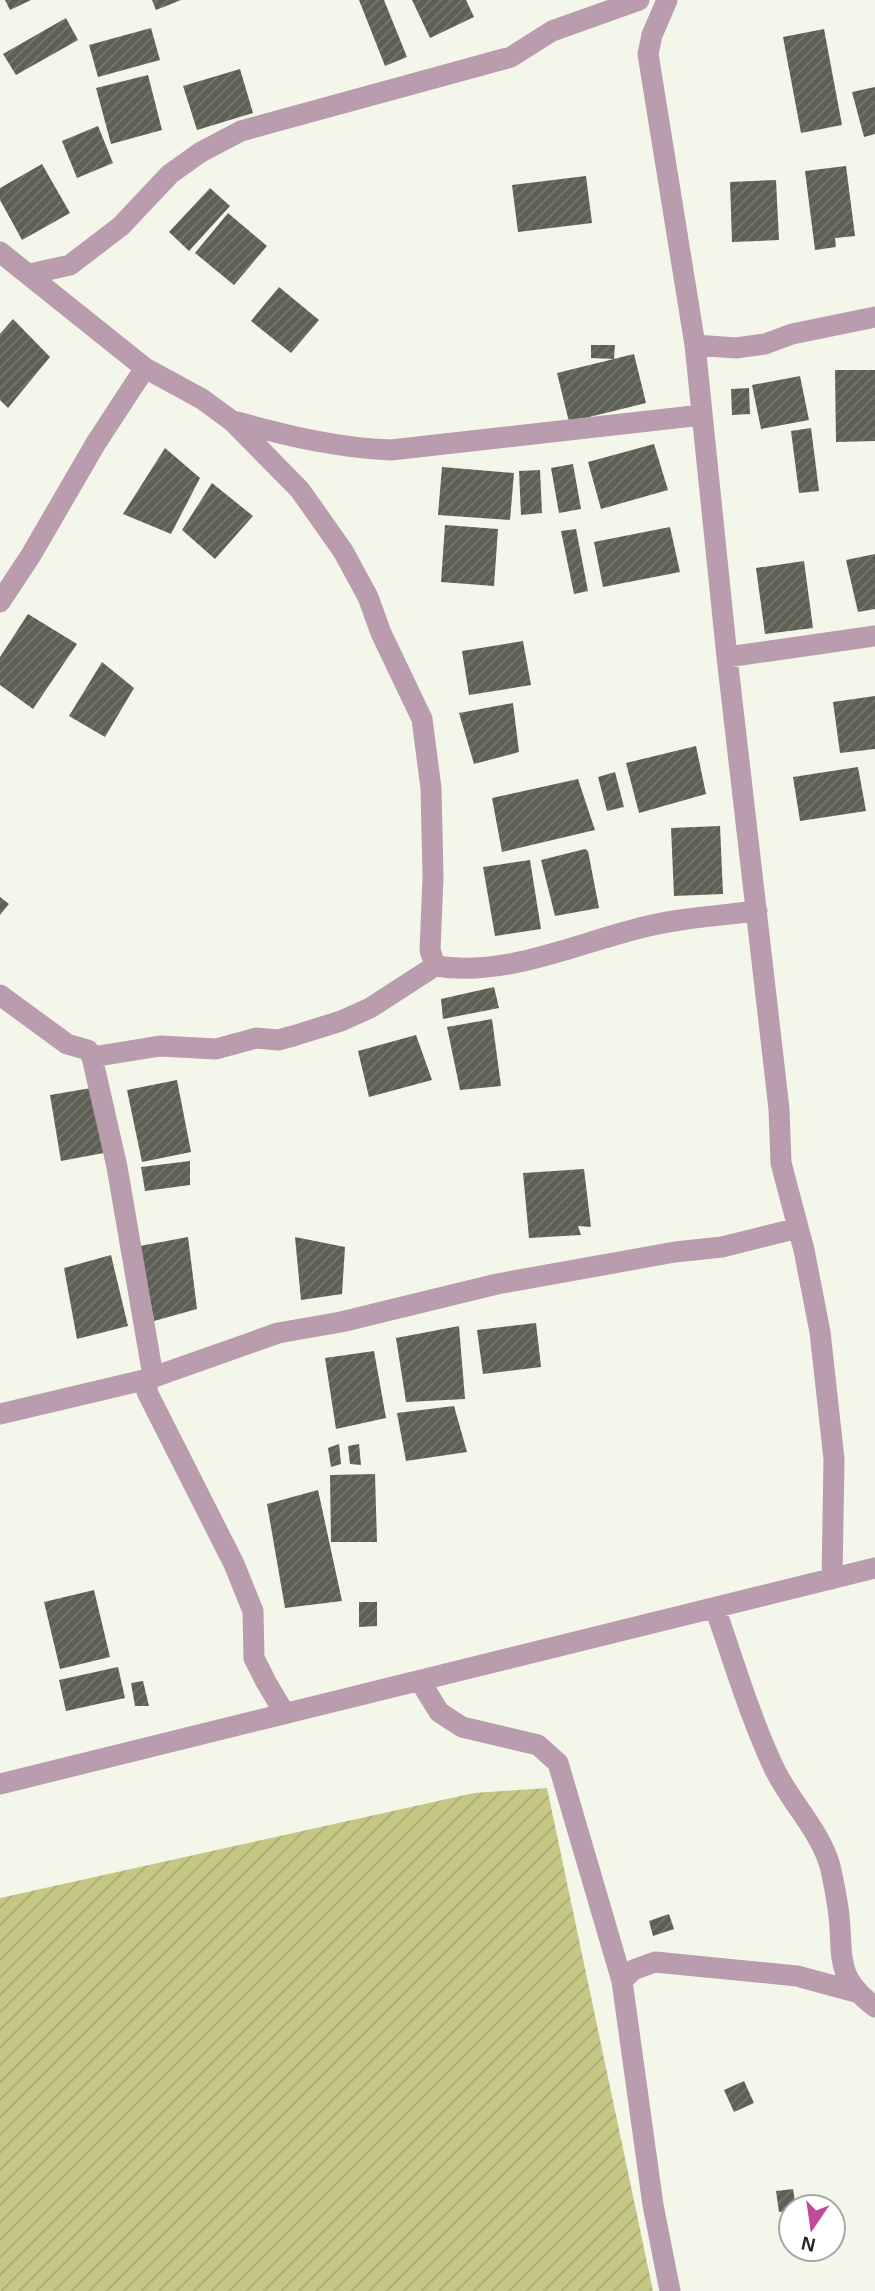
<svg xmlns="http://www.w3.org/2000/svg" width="875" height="2291" viewBox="0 0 875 2291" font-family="Arial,sans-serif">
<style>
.garden{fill:url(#garden-furrows)}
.building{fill:url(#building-hatch)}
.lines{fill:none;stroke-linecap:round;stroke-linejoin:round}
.street{stroke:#b99cad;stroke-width:21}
</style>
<defs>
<pattern id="garden-furrows" width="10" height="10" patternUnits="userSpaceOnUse" patternTransform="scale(1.75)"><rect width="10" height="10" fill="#c5c784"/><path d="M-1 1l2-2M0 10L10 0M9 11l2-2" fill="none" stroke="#a9ab72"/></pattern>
<pattern id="building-hatch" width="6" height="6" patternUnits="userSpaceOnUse" patternTransform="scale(1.75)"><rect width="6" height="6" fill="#5f6055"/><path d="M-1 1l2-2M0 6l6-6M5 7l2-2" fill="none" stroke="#76776f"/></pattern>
</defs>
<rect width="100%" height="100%" fill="#f5f6ea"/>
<path class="garden" d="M 547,1788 L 653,2291 L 0,2291 L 0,1898 L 474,1793 Z"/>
<path class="building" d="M 5,0 L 31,0 L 10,10 Z
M 152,0 L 181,0 L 156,10 Z
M 359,0 L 384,0 L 407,57 L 385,66 Z
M 412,0 L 466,0 L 474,17 L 430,38 Z
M 66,18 L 78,40 L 16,75 L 3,54 Z
M 151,28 L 160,60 L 98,77 L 89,45 Z
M 824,29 L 842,125 L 801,133 L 783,37 Z
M 240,69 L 253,113 L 197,130 L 183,86 Z
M 148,75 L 162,130 L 111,144 L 96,88 Z
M 875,87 L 875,134 L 864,137 L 852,92 Z
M 98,126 L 113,163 L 77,178 L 62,141 Z
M 42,164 L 70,213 L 22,240 L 0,200 L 0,188 Z
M 846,166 L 855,236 L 835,238 L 836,247 L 815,250 L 805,171 Z
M 586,176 L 592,223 L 518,232 L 512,185 Z
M 776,180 L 779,240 L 732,242 L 730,182 Z
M 210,188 L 230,206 L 189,251 L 169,232 Z
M 228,213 L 267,246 L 234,285 L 195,253 Z
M 279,287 L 319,320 L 291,353 L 251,321 Z
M 13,319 L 50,357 L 8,408 L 0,400 L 0,334 Z
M 591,345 L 615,345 L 614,359 L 591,358 Z
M 634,354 L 646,403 L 569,422 L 557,373 Z
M 835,370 L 875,370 L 875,441 L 836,442 Z
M 800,376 L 809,420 L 761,429 L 752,385 Z
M 749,388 L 750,414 L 732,415 L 731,389 Z
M 811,428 L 819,491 L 799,493 L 791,431 Z
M 654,444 L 668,490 L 601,509 L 588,462 Z
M 165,448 L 200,478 L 171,534 L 123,514 Z
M 573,464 L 581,509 L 559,513 L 551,468 Z
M 442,467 L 514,473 L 510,520 L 438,515 Z
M 540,470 L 542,513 L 521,515 L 519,471 Z
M 212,483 L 253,516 L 215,559 L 182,530 Z
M 445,525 L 498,529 L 494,586 L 441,582 Z
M 670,527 L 680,572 L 603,587 L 594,542 Z
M 576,529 L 588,591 L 574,594 L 561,531 Z
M 875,554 L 875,609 L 858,612 L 846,560 Z
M 804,561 L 813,628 L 765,634 L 756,568 Z
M 28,614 L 77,644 L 33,709 L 0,685 L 0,657 Z
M 523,641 L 531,685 L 469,695 L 462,651 Z
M 102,662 L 134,688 L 105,737 L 69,716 Z
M 875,696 L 875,749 L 840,753 L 833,702 Z
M 513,703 L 519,752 L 474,764 L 459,713 Z
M 696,746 L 706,794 L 639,813 L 626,763 Z
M 858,767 L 866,811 L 800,821 L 793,777 Z
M 615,772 L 624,807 L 607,811 L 598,777 Z
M 578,779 L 595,830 L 502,852 L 492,798 Z
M 720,826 L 723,894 L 674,896 L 671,828 Z
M 585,849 L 588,851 L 599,908 L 555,916 L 541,860 Z
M 530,860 L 541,929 L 495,936 L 483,867 Z
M 0,897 L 9,904 L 0,915 Z
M 494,987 L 499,1008 L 443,1019 L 441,999 Z
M 492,1019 L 501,1086 L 460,1090 L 447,1027 Z
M 416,1035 L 432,1080 L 369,1097 L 358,1051 Z
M 177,1080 L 191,1152 L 142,1162 L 127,1090 Z
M 97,1087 L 109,1152 L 61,1161 L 50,1095 Z
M 190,1161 L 190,1185 L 145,1191 L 141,1167 Z
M 584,1169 L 591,1227 L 578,1226 L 581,1235 L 529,1238 L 523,1173 Z
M 188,1237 L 197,1309 L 154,1321 L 140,1246 Z
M 295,1237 L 345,1247 L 342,1294 L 301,1300 Z
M 111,1255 L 128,1326 L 77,1339 L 64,1268 Z
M 536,1323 L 541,1367 L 483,1374 L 477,1330 Z
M 459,1326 L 465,1399 L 406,1402 L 396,1338 Z
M 374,1351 L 386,1418 L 336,1429 L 325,1358 Z
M 454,1406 L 467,1452 L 406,1461 L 397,1413 Z
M 339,1444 L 341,1464 L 331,1467 L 328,1448 Z
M 359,1444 L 361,1465 L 350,1464 L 348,1446 Z
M 375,1474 L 377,1542 L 331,1542 L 330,1475 Z
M 318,1490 L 342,1601 L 285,1608 L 267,1504 Z
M 94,1590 L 110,1657 L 60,1669 L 44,1602 Z
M 359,1602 L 377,1602 L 377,1626 L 359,1627 Z
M 118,1667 L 125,1698 L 66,1711 L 59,1680 Z
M 143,1681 L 149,1706 L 135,1706 L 131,1683 Z
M 669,1914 L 674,1929 L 653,1936 L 649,1921 Z
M 744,2081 L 754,2103 L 734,2112 L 724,2090 Z
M 793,2189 L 796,2207 L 791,2207 L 791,2211 L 779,2212 L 776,2191 Z"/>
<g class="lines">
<path class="street" d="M 667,0 L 652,35 L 648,54 L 695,345 L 727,657 L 779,1109 L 781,1163 L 804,1250 L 820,1332 L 834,1459 L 832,1579
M 0,252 L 145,368 L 202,399 L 232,421 L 300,490 L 343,551 L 368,597 L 381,633 L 422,719 L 431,788 L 433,877 L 430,950 L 435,966 C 506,977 572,945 640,928 C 678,918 718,916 757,911
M 30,274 L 70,265 L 121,226 L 170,174 L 201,152 L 241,131 L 511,57 L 552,31 L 639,0
M 695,345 L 736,348 L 765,344 L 792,334 L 875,317
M 237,422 C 288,436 338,448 391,450 L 702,415
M 0,602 L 31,555 L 96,443 L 145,368
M 727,657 L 875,636
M 0,995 L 67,1044 L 88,1050 L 92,1057 L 160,1046 L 216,1049 L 256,1038 L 278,1040 L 293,1036 L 341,1021 L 370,1008 L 435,966
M 92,1057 L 117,1167 L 153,1376
M 148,1379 L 147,1392 L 234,1564 L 253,1611 L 254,1658 L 266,1682 L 285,1714
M 0,1414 L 148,1379 L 278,1333 L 341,1322 L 497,1284 L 675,1252 L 722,1247 L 798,1228
M 715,1608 C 734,1662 750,1717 774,1768 C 790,1802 820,1830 830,1866 C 833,1879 836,1894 838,1908 C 845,1955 831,1973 875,2007
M 420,1681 L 439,1712 L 462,1727 L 538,1745 L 558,1763 L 622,1981 L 653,2205 L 670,2291
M 0,1784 L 875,1568
M 622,1981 L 633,1970 L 655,1962 L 797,1976 L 856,1992"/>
</g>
<g transform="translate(812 2228) rotate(193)"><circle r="33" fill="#ffffff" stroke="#a7a7a6" stroke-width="2"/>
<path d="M0-5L12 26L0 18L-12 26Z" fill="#c3499c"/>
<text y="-10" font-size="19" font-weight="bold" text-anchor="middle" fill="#242420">N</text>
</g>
</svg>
